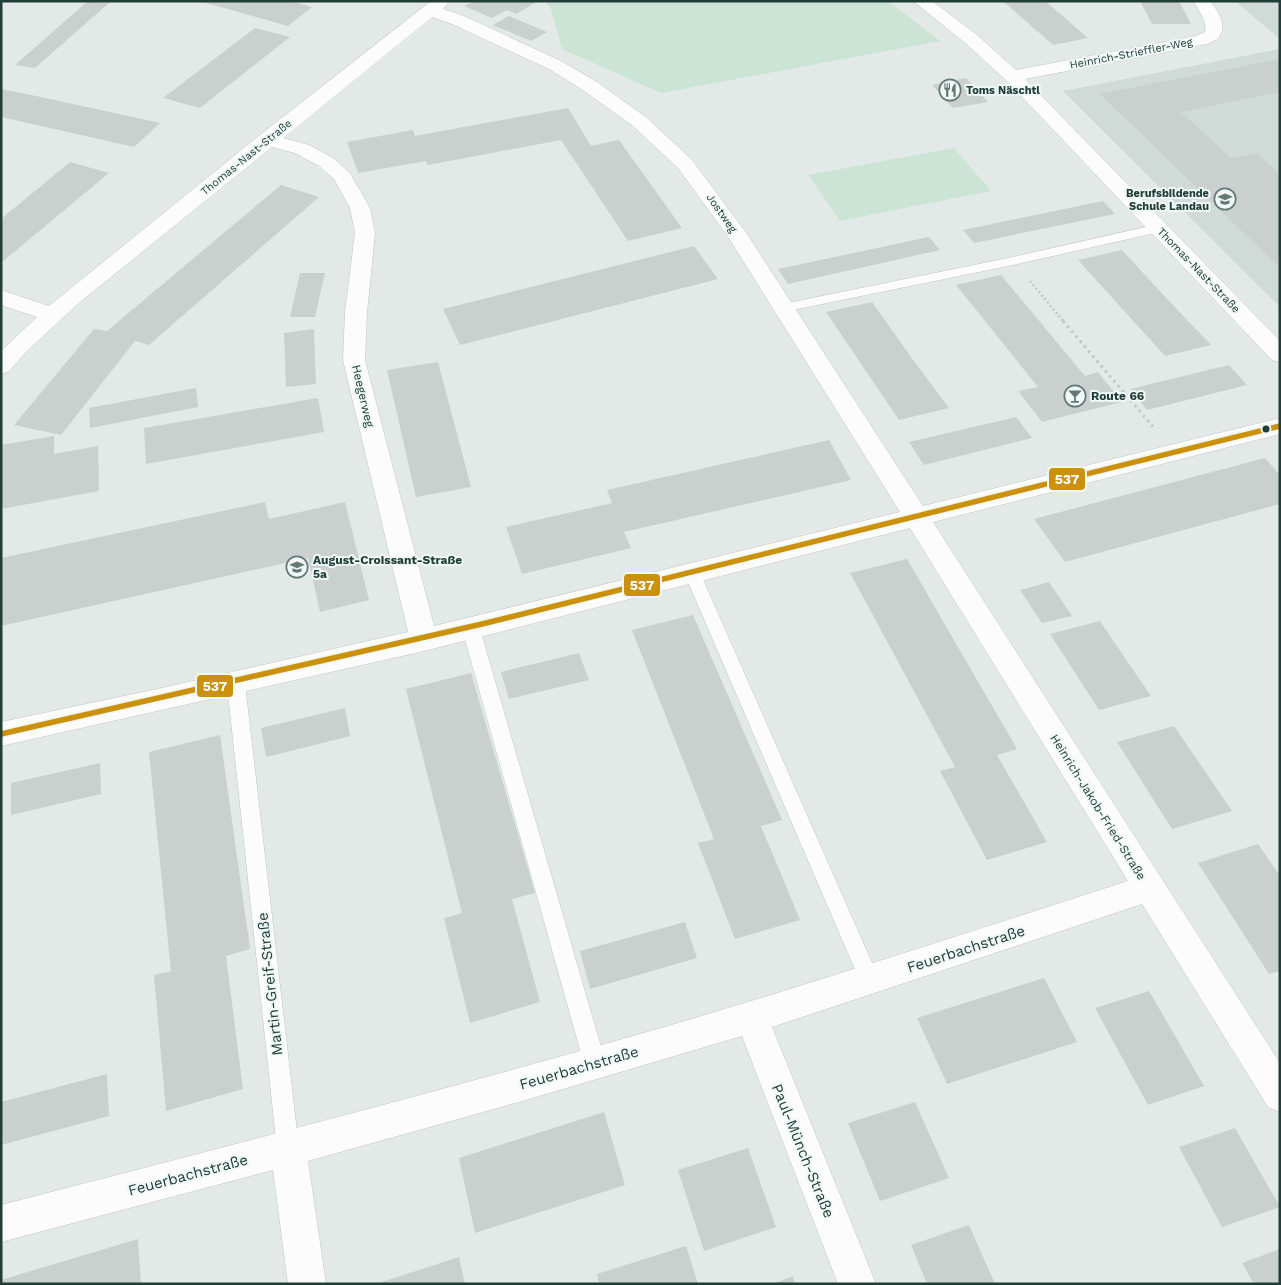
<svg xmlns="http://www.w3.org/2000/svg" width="1281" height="1285" viewBox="0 0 1281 1285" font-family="'Work Sans',sans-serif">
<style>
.built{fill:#d0dbd7}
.green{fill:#cbe4d5}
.building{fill:#cad0ce}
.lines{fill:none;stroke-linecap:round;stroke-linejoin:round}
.lane-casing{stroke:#c0c6c4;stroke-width:1}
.street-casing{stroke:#c0c6c4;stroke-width:1}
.path-far1{stroke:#c0c9c8;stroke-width:2.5;stroke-dasharray:2 2.5;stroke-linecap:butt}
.path{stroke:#c0c9c8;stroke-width:3;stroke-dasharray:2.5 4;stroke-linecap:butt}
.lane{fill:#fbfcfb;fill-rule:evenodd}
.street{fill:#fbfcfb;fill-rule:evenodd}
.bus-1-casing{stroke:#f0f8f5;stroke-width:9}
.bus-1{stroke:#cc910b;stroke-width:5.5}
.bus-dot{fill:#203d39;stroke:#f0f8f5;stroke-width:2}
.labels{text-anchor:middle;stroke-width:4;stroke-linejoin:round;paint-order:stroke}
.far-street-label{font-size:11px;fill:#203d39;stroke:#f0f8f5}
.far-poi-label{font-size:11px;font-weight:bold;fill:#203d39;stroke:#f0f8f5;text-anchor:start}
.street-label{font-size:12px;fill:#203d39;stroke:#f0f8f5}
.poi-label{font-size:12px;font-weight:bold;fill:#203d39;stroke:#f0f8f5;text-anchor:start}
.near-street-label{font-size:15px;fill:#203d39;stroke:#f0f8f5}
.line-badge{stroke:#f0f8f5;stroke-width:2}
.badge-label{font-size:14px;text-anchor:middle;font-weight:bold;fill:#fff}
</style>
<rect width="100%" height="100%" fill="#e3e9e7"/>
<path class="built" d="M 1235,1 L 1280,1 L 1280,39 Z
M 1280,49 L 1280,307 L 1063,91 Z"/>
<path class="green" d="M 545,1 L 888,1 L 940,41 L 661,93 L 562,49 L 551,9 Z
M 954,148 L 991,191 L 840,221 L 808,175 Z"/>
<path class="building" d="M 88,1 L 109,3 L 35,68 L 15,65 Z
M 199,1 L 290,1 L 312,7 L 288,26 Z
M 474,1 L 538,1 L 516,14 L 507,10 L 492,18 L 464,6 Z
M 1003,1 L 1045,1 L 1088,38 L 1053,45 Z
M 1140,1 L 1179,1 L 1191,24 L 1152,24 Z
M 509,16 L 547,32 L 531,41 L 493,25 Z
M 255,28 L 290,37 L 200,108 L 163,98 Z
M 1280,59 L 1280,92 L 1181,112 L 1231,158 L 1257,153 L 1280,174 L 1280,268 L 1100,94 Z
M 966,78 L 988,102 L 953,108 L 932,85 Z
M 1,89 L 41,97 L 160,123 L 134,147 L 1,117 Z
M 568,108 L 591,146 L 619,140 L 682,228 L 628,241 L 561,140 L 428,165 L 426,161 L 358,173 L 347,142 L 413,130 L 415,136 Z
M 70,162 L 109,173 L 1,263 L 1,219 Z
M 281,185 L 319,197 L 149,345 L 135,341 L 61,435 L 14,425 L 94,329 L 107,331 Z
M 1103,201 L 1115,214 L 974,243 L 963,230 Z
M 929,237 L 940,250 L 788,284 L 778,269 Z
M 694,246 L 718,279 L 460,345 L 443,309 Z
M 1122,250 L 1169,301 L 1211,345 L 1165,356 L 1078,260 Z
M 300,273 L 325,273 L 315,317 L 290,317 Z
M 1001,275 L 1085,376 L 1098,372 L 1122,402 L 1042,422 L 1018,391 L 1038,387 L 956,285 Z
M 872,302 L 911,357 L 949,408 L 899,420 L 826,312 Z
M 314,329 L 316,384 L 286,387 L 284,333 Z
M 438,362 L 471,487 L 416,497 L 387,370 Z
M 1229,365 L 1247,385 L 1147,410 L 1130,389 Z
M 196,388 L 198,407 L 90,428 L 89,408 Z
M 318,398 L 324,432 L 146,464 L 144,428 Z
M 1016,417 L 1032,438 L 924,465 L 909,442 Z
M 54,436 L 54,454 L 98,446 L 99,491 L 1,509 L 1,445 Z
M 829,440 L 851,480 L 624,532 L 631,548 L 522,574 L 506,527 L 612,503 L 607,490 Z
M 1265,458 L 1280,475 L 1280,504 L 1065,562 L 1034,519 Z
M 265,502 L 269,519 L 345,502 L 369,600 L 320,612 L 308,558 L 1,626 L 1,558 Z
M 907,559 L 1017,749 L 997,755 L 1047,842 L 987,860 L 940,771 L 955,767 L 850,573 Z
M 1049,582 L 1072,616 L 1042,623 L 1020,590 Z
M 693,615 L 782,820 L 761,826 L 800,920 L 735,939 L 698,843 L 714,839 L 632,630 Z
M 1100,621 L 1125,658 L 1151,696 L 1099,710 L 1050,634 Z
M 579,653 L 589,680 L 509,699 L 501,672 Z
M 471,673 L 535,893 L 512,899 L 540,1002 L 470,1023 L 444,918 L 462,913 L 406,689 Z
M 345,708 L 350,736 L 266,757 L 261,728 Z
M 1174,726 L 1232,811 L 1172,829 L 1117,742 Z
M 220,735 L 250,949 L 226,956 L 243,1089 L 166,1111 L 154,975 L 171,971 L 149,752 Z
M 100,763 L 101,794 L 11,815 L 11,783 Z
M 1258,844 L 1280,876 L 1280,971 L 1269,974 L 1198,863 Z
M 685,922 L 697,958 L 590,989 L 580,951 Z
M 1044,978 L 1077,1042 L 947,1084 L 917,1018 Z
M 1149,991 L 1204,1086 L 1148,1105 L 1095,1008 Z
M 107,1074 L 109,1116 L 1,1145 L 1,1102 Z
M 915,1102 L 949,1178 L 880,1201 L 848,1123 Z
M 604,1112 L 625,1185 L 475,1233 L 459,1158 Z
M 1235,1128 L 1280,1207 L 1222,1227 L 1179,1147 Z
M 748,1148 L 776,1227 L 704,1251 L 678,1170 Z
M 969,1225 L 995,1284 L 927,1284 L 911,1245 Z
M 138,1239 L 141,1284 L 1,1284 L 1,1280 Z
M 686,1246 L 698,1284 L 599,1284 L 597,1274 Z
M 1280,1249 L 1280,1284 L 1254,1284 L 1242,1263 Z
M 459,1257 L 465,1284 L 382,1284 L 382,1282 Z
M 793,1276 L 795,1284 L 772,1284 Z"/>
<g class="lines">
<g class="lane-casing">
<path id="lane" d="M 1159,224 L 1166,228 L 1164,231 L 1013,265 L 783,312 L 778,311 L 776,308 L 778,305 L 783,304 L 1013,257 Z
M 693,569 L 699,571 L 701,575 L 877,974 L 880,981 L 877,988 L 870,991 L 863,988 L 685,575 L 687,571 Z
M 471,622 L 477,624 L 480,629 L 606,1064 L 603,1072 L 595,1075 L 587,1072 L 584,1064 L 462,629 L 465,624 Z
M 236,677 L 242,679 L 245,684 L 299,1149 L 296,1157 L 288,1160 L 280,1157 L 277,1149 L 227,684 L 230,679 Z"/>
</g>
<g class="street-casing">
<path id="street" d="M 431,1 L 450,1 L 443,9 L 464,16 L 561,61 L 597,82 L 647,118 L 692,160 L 747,234 L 923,506 L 1280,418 L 1280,434 L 933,522 L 1280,1063 L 1280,1112 L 1268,1107 L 1142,904 L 772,1027 L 876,1284 L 838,1284 L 742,1036 L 519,1102 L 308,1161 L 326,1284 L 288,1284 L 273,1170 L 1,1242 L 1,1205 C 222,1148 442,1091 661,1028 C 818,982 973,931 1128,881 L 910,528 L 424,651 L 1,746 L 1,722 L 162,688 L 408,632 L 343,360 L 345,313 L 355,233 L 350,208 L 334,179 L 319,166 L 295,153 L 272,147 L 80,302 L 28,350 L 9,371 L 1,374 L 1,351 L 37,317 L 1,305 L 1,290 L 49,306 L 260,135 ZM 432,17 L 452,24 L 549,69 L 583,90 L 633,126 L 678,168 L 727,235 L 900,512 L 434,626 L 365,360 L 367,313 L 375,233 L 370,208 L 349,172 L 333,158 L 309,145 L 283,138 Z
M 913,1 L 932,1 L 976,34 L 1016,70 L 1196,36 L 1205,32 C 1207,20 1199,11 1193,1 L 1210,1 C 1219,13 1228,25 1218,39 L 1207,44 L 1025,79 L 1280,341 L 1280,362 L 1272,360 L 1006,80 L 964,42 Z"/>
</g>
<path class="path-far1" d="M 1030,281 L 1064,322"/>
<path class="path" d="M 1063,321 L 1155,429"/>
<use href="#lane" class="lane"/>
<use href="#street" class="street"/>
<g class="bus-1-casing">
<path id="bus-1" d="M 1,734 L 482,624 L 1280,426"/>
</g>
<use href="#bus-1" class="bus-1"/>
</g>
<defs>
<g id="restaurant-ring" transform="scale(1.125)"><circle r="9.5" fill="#f0f8f5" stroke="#647976" stroke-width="1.5"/><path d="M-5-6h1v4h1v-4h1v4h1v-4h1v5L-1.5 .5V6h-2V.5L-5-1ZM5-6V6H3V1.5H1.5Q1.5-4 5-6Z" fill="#647976"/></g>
<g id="school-ring" transform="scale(1.125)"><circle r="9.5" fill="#f0f8f5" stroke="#647976" stroke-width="1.5"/><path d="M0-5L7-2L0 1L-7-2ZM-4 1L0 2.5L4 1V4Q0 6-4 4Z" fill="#647976"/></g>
<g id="bar-ring" transform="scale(1.125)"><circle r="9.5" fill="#f0f8f5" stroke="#647976" stroke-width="1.5"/><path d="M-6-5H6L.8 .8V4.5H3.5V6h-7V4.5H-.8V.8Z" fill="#647976"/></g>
<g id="university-ring" transform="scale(1.125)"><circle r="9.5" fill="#f0f8f5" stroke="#647976" stroke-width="1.5"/><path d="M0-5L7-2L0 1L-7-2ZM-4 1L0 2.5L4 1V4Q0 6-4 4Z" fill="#647976"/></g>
</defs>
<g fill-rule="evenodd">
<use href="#restaurant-ring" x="950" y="90"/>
<use href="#school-ring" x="1225" y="199"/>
<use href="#bar-ring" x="1075" y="396"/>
<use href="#university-ring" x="297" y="567"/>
</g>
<circle class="bus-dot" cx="1266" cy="429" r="4.5"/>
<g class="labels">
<g class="far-street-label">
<text transform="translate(1131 53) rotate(-11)" y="4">Heinrich-Strieffler-Weg</text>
<text transform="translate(246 157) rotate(-39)" y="4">Thomas-Nast-Straße</text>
<text transform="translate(722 213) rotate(55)" y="4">Jostweg</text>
<text transform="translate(1199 270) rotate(46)" y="4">Thomas-Nast-Straße</text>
</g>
<g class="far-poi-label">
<text x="966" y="94">Toms Näschtl</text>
<text x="1209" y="197" text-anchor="end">Berufsbildende<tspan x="1209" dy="13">Schule Landau</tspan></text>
</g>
<g class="street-label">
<text transform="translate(363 396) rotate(77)" y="4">Heegerweg</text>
<text transform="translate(1098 807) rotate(58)" y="4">Heinrich-Jakob-Fried-Straße</text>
</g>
<g class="poi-label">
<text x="1091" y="400">Route 66</text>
<text x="313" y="564">August-Croissant-Straße<tspan x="313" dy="14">5a</tspan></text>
</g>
<g class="near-street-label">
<text transform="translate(966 949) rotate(-18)" y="5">Feuerbachstraße</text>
<text transform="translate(270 984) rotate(-96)" y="5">Martin-Greif-Straße</text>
<text transform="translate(579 1068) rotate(-16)" y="5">Feuerbachstraße</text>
<text transform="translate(803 1151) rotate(68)" y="5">Paul-Münch-Straße</text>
<text transform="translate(188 1175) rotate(-15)" y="5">Feuerbachstraße</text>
</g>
</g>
<g class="line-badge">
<rect x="1048" y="467" width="38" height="24" rx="5" fill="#cc910b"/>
<rect x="623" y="573" width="38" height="24" rx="5" fill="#cc910b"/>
<rect x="196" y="674" width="38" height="24" rx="5" fill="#cc910b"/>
</g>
<g class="badge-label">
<text x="1067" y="484">537</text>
<text x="642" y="590">537</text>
<text x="215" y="691">537</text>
</g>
<rect width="1281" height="1285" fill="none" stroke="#203d39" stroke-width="5"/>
</svg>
